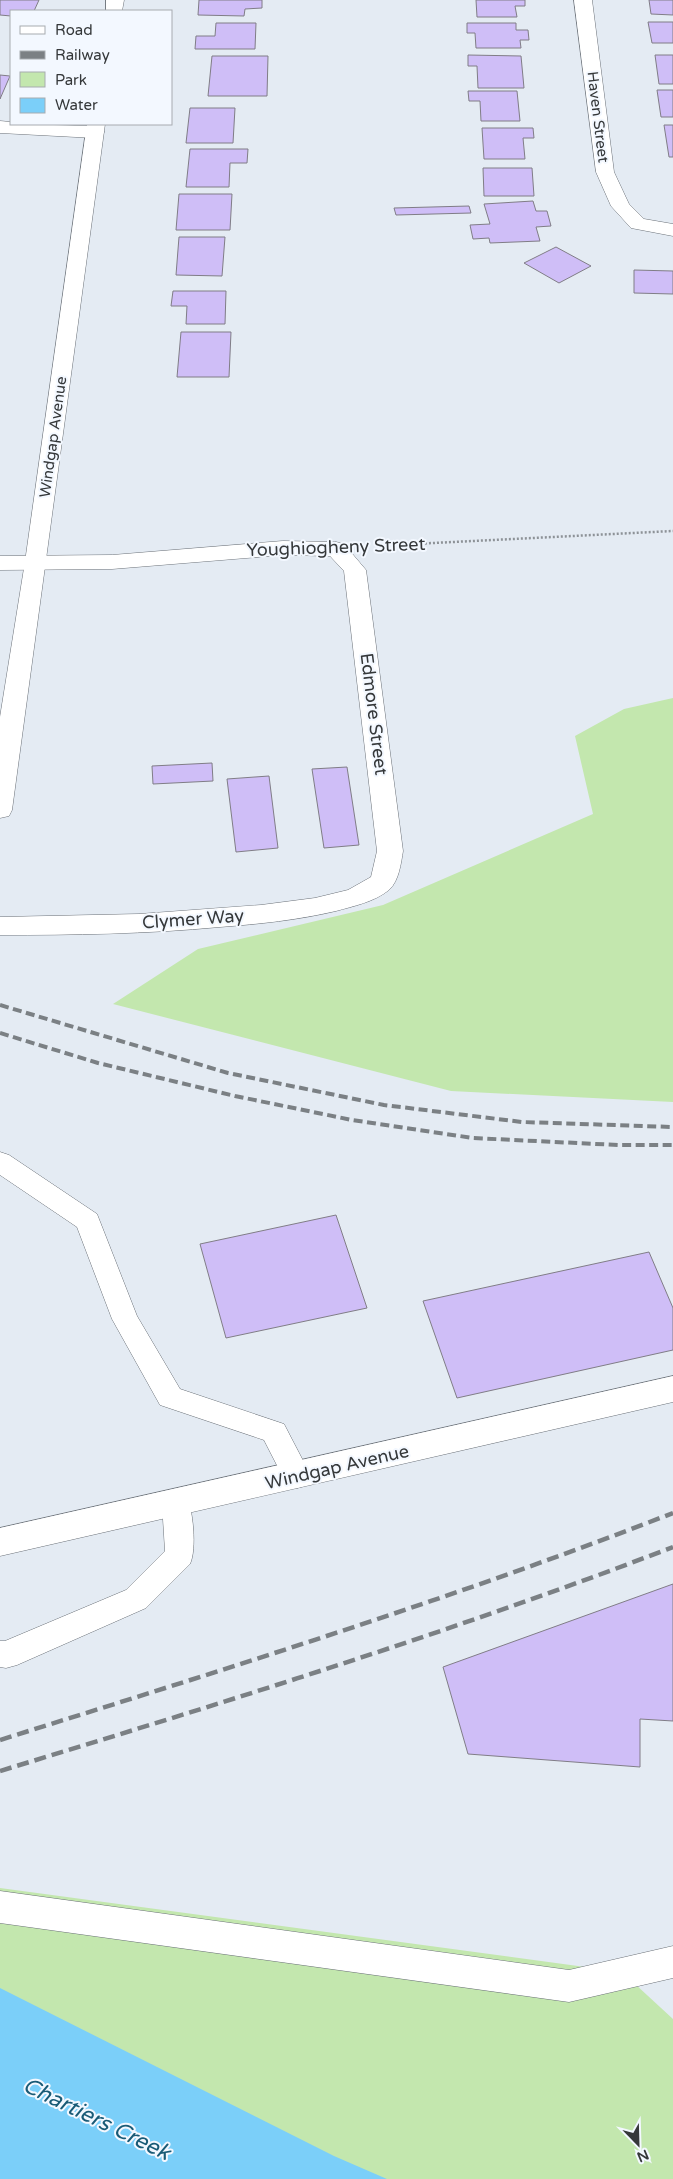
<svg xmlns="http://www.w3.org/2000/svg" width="673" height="2179" viewBox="0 0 673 2179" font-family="'Varela Round',sans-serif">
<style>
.green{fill:#c3e7ae}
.water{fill:#7bcff9}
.building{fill:#cfbef7;stroke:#807d86}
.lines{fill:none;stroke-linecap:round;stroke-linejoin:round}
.lane-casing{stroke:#6b7178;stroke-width:1}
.street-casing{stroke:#6b7178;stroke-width:1}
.primary-casing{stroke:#6b7178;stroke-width:1}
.path-far1{stroke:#8d9297;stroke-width:2.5;stroke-dasharray:2 2;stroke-linecap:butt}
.path{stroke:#8d9297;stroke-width:3;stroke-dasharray:2.5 2.5;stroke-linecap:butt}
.lane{fill:#fff;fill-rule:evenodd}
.street{fill:#fff;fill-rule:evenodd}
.primary{fill:#fff;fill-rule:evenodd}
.rail-far1{stroke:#7b8084;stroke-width:4;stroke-dasharray:9 4.5;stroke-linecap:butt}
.rail{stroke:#7b8084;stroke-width:4.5;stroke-dasharray:12 6;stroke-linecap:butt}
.labels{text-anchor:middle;stroke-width:4;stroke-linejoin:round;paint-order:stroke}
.far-street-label{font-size:15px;fill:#35383a;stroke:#f3f8ff}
.street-label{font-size:18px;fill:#35383a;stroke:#f3f8ff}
.near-water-label{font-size:22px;font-style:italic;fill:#195b77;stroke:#f3f8ff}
</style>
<rect width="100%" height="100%" fill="#e4ebf3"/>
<path class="green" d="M 673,698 L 673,1102 L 451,1091 L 113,1004 L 198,949 L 383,905 L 593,814 L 575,736 L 624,709 Z
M 0,1888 L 622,1972 L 673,2019 L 673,2179 L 209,2179 L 0,2072 Z"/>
<path class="water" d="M 0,1988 L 334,2156 L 387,2179 L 0,2179 Z"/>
<path class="building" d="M 0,0 L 39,0 L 34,11 L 11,11 L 11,16 L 0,15 Z
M 199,0 L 262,0 L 262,8 L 245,9 L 244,16 L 198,15 Z
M 476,0 L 525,0 L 525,6 L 515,6 L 517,17 L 477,17 Z
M 649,0 L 673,0 L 673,15 L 651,14 Z
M 648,22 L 673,22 L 673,43 L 652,43 Z
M 216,23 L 256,23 L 255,49 L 195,49 L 196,36 L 215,36 Z
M 467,23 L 516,23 L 516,30 L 528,30 L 529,40 L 520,40 L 521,48 L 476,48 L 475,33 L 467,33 Z
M 468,55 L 521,56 L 524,88 L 478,88 L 477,66 L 468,66 Z
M 655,55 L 673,55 L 673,84 L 659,84 Z
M 212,56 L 268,56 L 267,96 L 208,96 Z
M 0,75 L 10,76 L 0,99 Z
M 657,90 L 673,90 L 673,117 L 661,117 Z
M 468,91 L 517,91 L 520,121 L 481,121 L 480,101 L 469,101 Z
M 190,108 L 235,108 L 233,143 L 186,143 Z
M 664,125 L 673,125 L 673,157 L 669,157 Z
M 482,128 L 533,128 L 534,138 L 523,138 L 525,159 L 484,159 Z
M 190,149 L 248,149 L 247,163 L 230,163 L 229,187 L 186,187 Z
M 483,168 L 532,168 L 534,196 L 484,196 Z
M 179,194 L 232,194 L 230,230 L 176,230 Z
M 533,201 L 536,211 L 547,211 L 551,226 L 536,227 L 540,241 L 490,243 L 489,238 L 473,239 L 470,225 L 490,224 L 484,204 Z
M 469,206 L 471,213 L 396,215 L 394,208 Z
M 179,237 L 225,237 L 222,276 L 176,275 Z
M 556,247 L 591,266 L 559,283 L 524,263 Z
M 634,270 L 673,271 L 673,294 L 634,293 Z
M 173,291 L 226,291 L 225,324 L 186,324 L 187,306 L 171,306 Z
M 181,332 L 231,332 L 229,377 L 177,377 Z
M 212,763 L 213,781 L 153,784 L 152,766 Z
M 347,767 L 359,845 L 324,848 L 312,769 Z
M 269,776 L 278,848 L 236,852 L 227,779 Z
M 336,1215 L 367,1308 L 226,1338 L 200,1244 Z
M 649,1252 L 673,1308 L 673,1350 L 457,1398 L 423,1301 Z
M 673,1584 L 673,1721 L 640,1719 L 640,1767 L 468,1754 L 443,1667 Z"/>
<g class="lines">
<g class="lane-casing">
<path id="lane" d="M 0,1152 L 9,1155 L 97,1214 L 137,1316 L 180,1389 L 284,1424 L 311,1476 L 307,1485 L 297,1488 L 287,1485 L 264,1440 L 160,1405 L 112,1319 L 77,1227 L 0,1175 Z
M 176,1491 L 186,1494 C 193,1509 197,1549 190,1564 L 146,1608 L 17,1665 L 6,1668 L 0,1667 L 0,1641 L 5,1641 L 126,1590 L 165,1551 L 162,1503 L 166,1494 Z
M 0,1891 L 569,1970 L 673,1946 L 673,1978 L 569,2002 L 0,1923 Z"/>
</g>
<g class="street-casing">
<path id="street" d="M 574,0 L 592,0 L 614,172 L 629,204 L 644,219 L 673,224 L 673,236 L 631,228 L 611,206 L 596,172 Z
M 0,121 L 11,122 L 11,124 L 95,126 L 102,128 L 104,132 L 102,136 L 95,138 L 0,133 Z
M 283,541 L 336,542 L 344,544 L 366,570 L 403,851 C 401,863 399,881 389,890 C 374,902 354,906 336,911 C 298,920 259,924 220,927 C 147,934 73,935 0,935 L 0,917 L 139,914 L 261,905 L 315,898 L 348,890 L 371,877 L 377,851 L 344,571 L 330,556 L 283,555 L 112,569 L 0,570 L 0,556 L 112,555 Z
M 673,1376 L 673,1402 L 0,1556 L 0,1528 Z"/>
</g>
<g class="primary-casing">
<path id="primary" d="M 106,0 L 124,0 L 122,11 L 106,11 Z
M 87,124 L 105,124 L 12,810 L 9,816 L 0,818 L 0,717 L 25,562 Z"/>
</g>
<path class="path-far1" d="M 393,545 L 673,531"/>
<path class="path" d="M 382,546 L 418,544"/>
<use href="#lane" class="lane"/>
<use href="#street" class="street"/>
<use href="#primary" class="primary"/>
<path class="rail-far1" d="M 0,1005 L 228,1073 L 384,1105 L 522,1122 L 673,1127
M 0,1033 L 98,1063 L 235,1096 L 352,1120 L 473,1138 L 618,1145 L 673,1145"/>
<path class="rail" d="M 0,1740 C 226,1669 452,1599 673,1513
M 0,1771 C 226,1702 452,1632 673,1547"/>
</g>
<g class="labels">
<g class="far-street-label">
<text transform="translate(598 117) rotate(83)" y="5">Haven Street</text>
<text transform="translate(53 437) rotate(-82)" y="5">Windgap Avenue</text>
</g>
<g class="street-label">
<text transform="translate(336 547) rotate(-2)" y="6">Youghiogheny Street</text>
<text transform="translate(374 714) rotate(83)" y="6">Edmore Street</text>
<text transform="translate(193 919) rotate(-4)" y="6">Clymer Way</text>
<text transform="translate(337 1467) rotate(-13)" y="6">Windgap Avenue</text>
</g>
<g class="near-water-label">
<text transform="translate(97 2118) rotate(26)" y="8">Chartiers Creek</text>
</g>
</g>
<rect x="10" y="10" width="162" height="115" fill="#f3f8ff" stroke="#a7abb0"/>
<rect x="20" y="26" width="25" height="8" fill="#ffffff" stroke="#a7abb0"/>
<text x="55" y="35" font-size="15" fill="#35383a">Road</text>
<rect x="20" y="51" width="25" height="8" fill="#7b8084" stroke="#a7abb0"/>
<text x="55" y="60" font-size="15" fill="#35383a">Railway</text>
<rect x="20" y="72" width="25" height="15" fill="#c3e7ae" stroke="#a7abb0"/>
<text x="55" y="85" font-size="15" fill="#35383a">Park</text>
<rect x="20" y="98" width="25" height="15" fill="#7bcff9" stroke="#a7abb0"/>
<text x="55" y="110" font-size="15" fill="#35383a">Water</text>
<g transform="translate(638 2144) rotate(157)" stroke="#f3f8ff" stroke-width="4" paint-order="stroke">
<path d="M0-4L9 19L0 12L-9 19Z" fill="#35383a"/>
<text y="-8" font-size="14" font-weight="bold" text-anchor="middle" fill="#35383a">N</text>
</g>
</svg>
